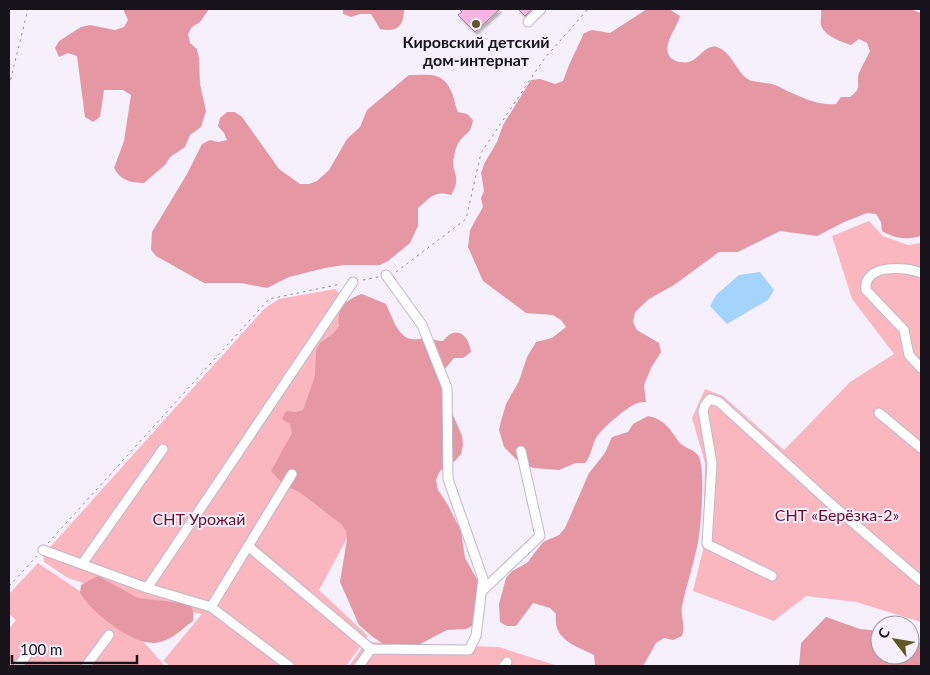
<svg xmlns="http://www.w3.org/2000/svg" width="930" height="675" viewBox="0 0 930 675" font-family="Lato,sans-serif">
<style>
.green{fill:#fbb7c0}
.forest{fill:#e597a3}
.water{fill:#a4d3fc}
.building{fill:#f7b5e2;stroke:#988591;filter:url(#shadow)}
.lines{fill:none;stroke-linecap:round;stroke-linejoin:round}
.minor-casing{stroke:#c0b6c9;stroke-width:11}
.path{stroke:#908b95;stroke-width:1;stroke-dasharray:2.5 4;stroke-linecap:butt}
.minor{stroke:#fff;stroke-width:9}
.poi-dot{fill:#5f5825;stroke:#f6f0fd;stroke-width:2}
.labels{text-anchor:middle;stroke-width:4;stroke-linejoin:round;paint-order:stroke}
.poi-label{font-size:16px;font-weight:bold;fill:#16131a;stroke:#f6f0fd}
.park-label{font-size:16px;fill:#6b0e2b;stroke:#f6f0fd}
</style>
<defs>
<filter id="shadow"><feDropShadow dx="2" dy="3" stdDeviation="1" flood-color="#0004"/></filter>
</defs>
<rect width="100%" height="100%" fill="#f6f0fd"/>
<path class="green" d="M 869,221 L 883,236 L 908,245 L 921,243 L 921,622 L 856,602 L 806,596 L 774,621 L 693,591 L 703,550 L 705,463 L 692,418 L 705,389 L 723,396 L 784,450 L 850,382 L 894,354 L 852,299 L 832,236 Z
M 335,289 L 352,307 L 352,529 L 319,590 L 368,636 L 346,666 L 170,666 L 163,661 L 202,614 L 139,601 L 68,578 L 44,562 L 43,555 L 265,308 L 279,299 Z
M 38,563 L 126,622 L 165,666 L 9,666 L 9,629 L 16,620 L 9,614 L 9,594 Z
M 366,642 L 499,647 L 558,666 L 349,666 Z"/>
<path class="forest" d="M 123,9 L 209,9 L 200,22 L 192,27 L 188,34 L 190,43 L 197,49 L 199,58 L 200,84 L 206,111 L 201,127 L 190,135 L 185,147 L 170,157 L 165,165 L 144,183 C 131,183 120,180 114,168 L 124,141 L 131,95 L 123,90 L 104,90 L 100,117 L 93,122 L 85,117 L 77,56 L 68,53 L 59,57 L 55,48 L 59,41 L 81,27 L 90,25 L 115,30 L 124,27 L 128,20 Z
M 343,9 L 404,9 C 404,26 397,33 380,29 L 371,14 L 360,14 L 351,17 L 343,14 Z
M 647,9 L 669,9 L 680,16 C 677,28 660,47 671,58 C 673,60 678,62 681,62 C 698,66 703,43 717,47 C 730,51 736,69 746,78 C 752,83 767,82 775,85 C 781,87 786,91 792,93 C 805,99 822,106 836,104 L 841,97 L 850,97 C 864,86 855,85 859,73 C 862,65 867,58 870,51 L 867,43 L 859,39 L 851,45 C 842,42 824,36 821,25 C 820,21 822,14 821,9 L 910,9 L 921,13 L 921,236 C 906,240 896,239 882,231 L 881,222 L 876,214 L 867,213 L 844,222 L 817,236 L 780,231 L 738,252 L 719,252 L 674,285 L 649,299 L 635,312 L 633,322 L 637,330 L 659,343 L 661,352 L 651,368 L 644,385 L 646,402 C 644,402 641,402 638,403 C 629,405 601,429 596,438 C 591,447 592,455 585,463 L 576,463 L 559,470 L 533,468 L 517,460 L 504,447 L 499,430 L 501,421 L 506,404 L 519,381 L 527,357 L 536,342 L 552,338 L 566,327 L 561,320 L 553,315 L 526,313 L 483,281 L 468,247 L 470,230 L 483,207 L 481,198 L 484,191 L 481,173 L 484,164 L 497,142 L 503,125 L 531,80 L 540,79 L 555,84 L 563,81 L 569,65 L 584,33 L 592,30 L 610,33 Z
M 409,75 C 430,75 443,71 452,93 C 455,100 455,106 458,112 L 467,114 L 473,120 C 471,134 466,132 459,142 C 456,146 455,153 454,157 C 450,172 463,176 451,195 C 434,190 430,198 418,208 L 418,226 L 410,243 L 388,261 L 380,265 L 344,265 L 325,268 L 289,277 L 267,288 L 241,283 L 204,283 L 156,256 L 151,250 L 152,232 L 187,174 L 202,144 L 210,140 L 218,142 L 227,140 L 224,133 L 218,126 L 220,118 L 227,112 L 235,112 L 242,117 L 279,169 L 300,184 L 309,184 L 317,181 L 329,170 L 347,139 L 360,127 L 367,110 Z
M 362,294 L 386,304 C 392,316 397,336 411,339 C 417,340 422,338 427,338 C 433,339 437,341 443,341 C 456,324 469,335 471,352 L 463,358 L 454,358 L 443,371 L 442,389 L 462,436 L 463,445 L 461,454 L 455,461 L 440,471 L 436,480 L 438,490 L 448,505 L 461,531 L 465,558 L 478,581 L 484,598 L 476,624 L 466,629 L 447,630 L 405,652 L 388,647 L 373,637 L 359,625 L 340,582 L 347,539 L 346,531 L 341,524 L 301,493 L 284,485 L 271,471 L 292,433 L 290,424 L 282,419 L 286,411 L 295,412 L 303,410 L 315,376 L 316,351 L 320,343 L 334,333 L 339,326 C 336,309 346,299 362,294 Z
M 648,416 C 664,419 670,429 679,442 C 684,448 693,449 698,455 C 706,466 701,531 697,547 C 693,567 686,586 682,606 C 680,617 686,624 682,636 L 673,640 L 664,638 L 656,643 L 643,666 L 595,666 L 594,655 C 574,645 553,640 556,614 L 550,608 L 533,603 L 516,626 L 507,626 L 500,622 L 499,604 L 506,578 L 512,571 L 527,563 L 543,542 L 559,535 L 565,528 L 589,473 L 605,453 L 612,437 L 628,432 L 633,424 Z
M 98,576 L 138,598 L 190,604 L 193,612 L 193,621 C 183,628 173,639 160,642 C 136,649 92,613 80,593 L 81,585 Z
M 826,617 L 860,629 L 880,631 L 880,655 L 910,655 L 910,636 L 921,643 L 921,666 L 799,666 L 801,643 Z"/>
<path class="water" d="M 760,272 L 774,290 L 768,300 L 727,324 L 710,306 L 716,295 L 739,275 Z"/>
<path class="building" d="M 459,9 L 500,9 L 475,32 L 458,15 L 462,12 Z
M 518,9 L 532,9 L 525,16 Z"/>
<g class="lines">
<g class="minor-casing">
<path id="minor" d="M 528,22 L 541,9
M 921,273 C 905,266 863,264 866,290 L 904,330 L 909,355 L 921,368
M 879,413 L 921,448
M 248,546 L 371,649 L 469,650 L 476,636 L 483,579 L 448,479 L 447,388 L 422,325 L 386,275
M 43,550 L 147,588 L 211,607 L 289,666
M 82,564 L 163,449
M 772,576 L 707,544 L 712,463 L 703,411 L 705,405 L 710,399 L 719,402 L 830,503 L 921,581
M 147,588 L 353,282
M 482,591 L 540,536 L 521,451
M 211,607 L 292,474
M 18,666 L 30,651
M 86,666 L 109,635
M 359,666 L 371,649
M 504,666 L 507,662"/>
</g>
<path class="path" d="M 9,86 L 28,9
M 396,272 L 466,219 L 481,153 L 544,59 L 588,9
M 363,280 L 378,277
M 48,543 L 269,299 L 341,284
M 9,586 L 37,556"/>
<use href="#minor" class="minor"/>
</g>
<circle class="poi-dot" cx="476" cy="24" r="5"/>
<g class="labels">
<g class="poi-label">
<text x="476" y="48">Кировский детский<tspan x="476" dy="18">дом-интернат</tspan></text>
</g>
<g class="park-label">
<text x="837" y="521">СНТ «Берёзка-2»</text>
<text x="199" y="525">СНТ Урожай</text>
</g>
</g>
<rect width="930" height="675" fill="none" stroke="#16131a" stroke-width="20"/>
<g transform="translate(895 640) rotate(301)"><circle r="24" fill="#f6f0fd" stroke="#9c98a2"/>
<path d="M0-4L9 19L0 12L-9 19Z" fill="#5f5825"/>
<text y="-8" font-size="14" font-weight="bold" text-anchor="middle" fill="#16131a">С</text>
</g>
<path d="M12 655v8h125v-8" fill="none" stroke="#16131a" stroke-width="2.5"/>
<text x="20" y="655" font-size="15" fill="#16131a" stroke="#f6f0fd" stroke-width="4" paint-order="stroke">100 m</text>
</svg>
